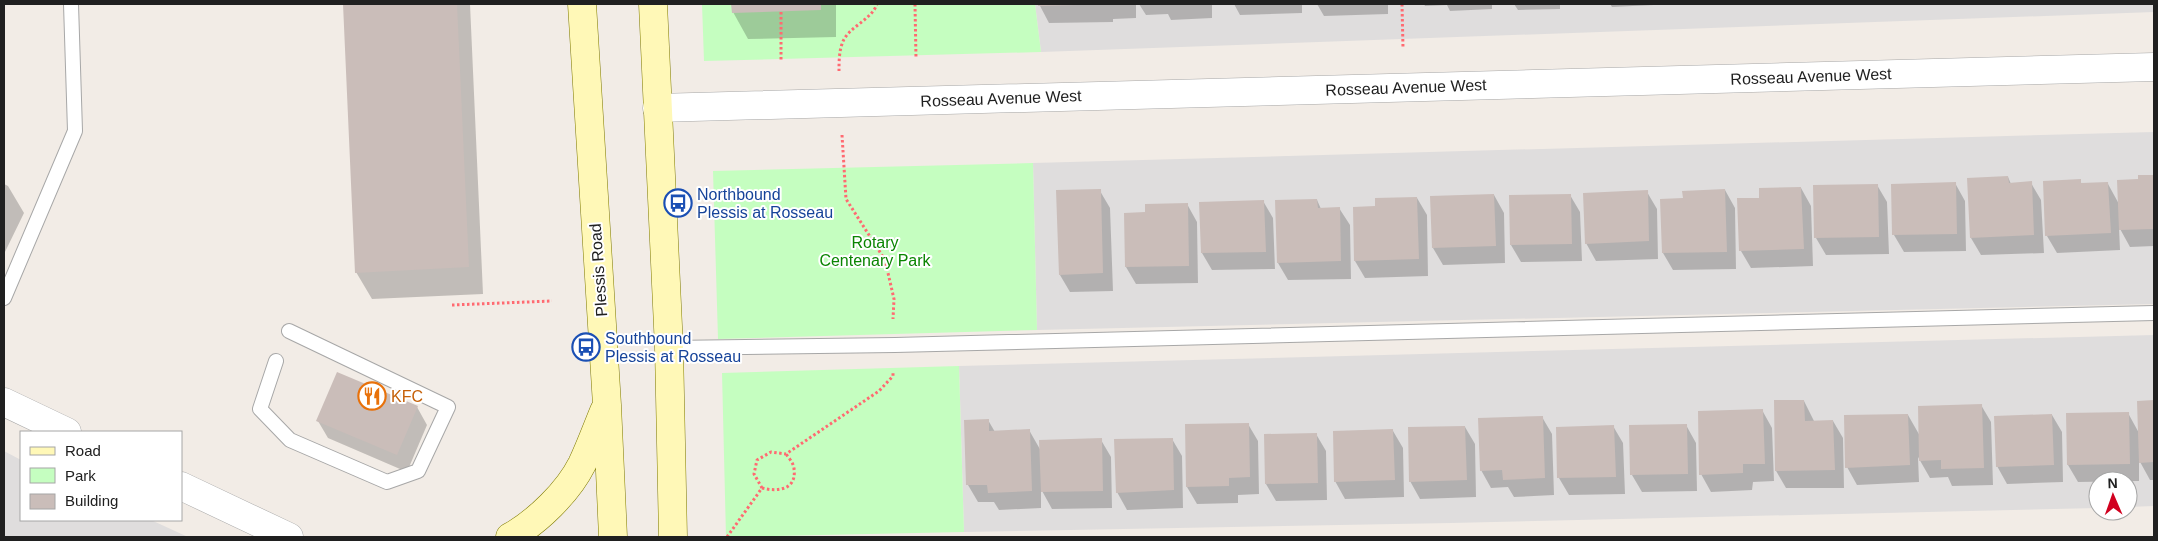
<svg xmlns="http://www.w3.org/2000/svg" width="2158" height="541" viewBox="0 0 2158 541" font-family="Arial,sans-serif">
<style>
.residential{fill:#dfdddd}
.park{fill:#c5fec0}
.shadow{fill:#0003}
.building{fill:#cabdb9}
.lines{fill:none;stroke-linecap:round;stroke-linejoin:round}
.service-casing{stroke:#a7a7a7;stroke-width:16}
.minor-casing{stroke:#a7a7a7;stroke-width:29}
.secondary-casing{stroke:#7f7a00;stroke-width:29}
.path{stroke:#ff6a71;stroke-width:3;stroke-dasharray:2.5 2.5;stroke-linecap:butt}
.service{stroke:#fff;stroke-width:14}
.minor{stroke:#fff;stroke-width:28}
.secondary{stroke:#fff8b7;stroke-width:28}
.labels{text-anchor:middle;stroke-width:4;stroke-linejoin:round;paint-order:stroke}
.street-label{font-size:16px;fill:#202020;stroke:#fff}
.transit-label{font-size:16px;fill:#164399;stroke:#fff;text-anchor:start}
.park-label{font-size:16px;fill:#0a8502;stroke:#fff}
.food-label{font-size:16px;fill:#c56008;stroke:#fff;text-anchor:start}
</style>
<rect width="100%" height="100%" fill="#f2ece6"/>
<path class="residential" d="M 1035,4 L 2154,4 L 2154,12 L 1041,52 Z
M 2154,132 L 2154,304 L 1037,330 L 1033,163 Z
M 2154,335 L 2154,506 L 2128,507 L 2128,481 L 2098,481 L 2098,508 L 1451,523 L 964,532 L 959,366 Z
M 4,451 L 21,460 L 21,520 L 151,520 L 188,537 L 4,537 Z"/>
<path class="park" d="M 702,4 L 1035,4 L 1041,52 L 704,61 Z
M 1033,163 L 1037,330 L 718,339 L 713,171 Z
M 959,366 L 964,532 L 726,537 L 722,373 Z"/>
<path class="shadow" d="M 344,4 L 470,4 L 483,294 L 372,299 L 356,272 Z
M 733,4 L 836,4 L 836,37 L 748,39 L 733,12 Z
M 1039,4 L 1136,4 L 1136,18 L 1113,19 L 1113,22 L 1049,23 Z
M 1139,4 L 1212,4 L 1212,18 L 1171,20 L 1168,14 L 1146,15 Z
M 1234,4 L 1302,4 L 1302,13 L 1240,15 Z
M 1317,4 L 1388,4 L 1388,14 L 1324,16 Z
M 1424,4 L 1492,4 L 1492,9 L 1450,11 L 1447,5 L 1425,6 Z
M 1514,4 L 1560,4 L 1560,9 L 1518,10 Z
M 1610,4 L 1654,4 L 1654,5 L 1612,7 Z
M 2140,176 L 2154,176 L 2154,246 L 2130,247 L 2119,227 L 2120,250 L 2057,253 L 2047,236 L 2080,180 L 2082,185 L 2108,184 L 2119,204 L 2140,180 Z
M 2008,177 L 2011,184 L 2031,183 L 2041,200 L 2044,253 L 1981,255 L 1971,238 Z
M 1955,183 L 1965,201 L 1966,251 L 1904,252 L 1894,235 L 1892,185 Z
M 4,184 L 8,186 L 24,213 L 4,254 Z
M 1877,185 L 1887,202 L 1889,254 L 1826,255 L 1816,238 Z
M 1801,188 L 1811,206 L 1813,266 L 1751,268 L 1741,251 L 1761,199 Z
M 1725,190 L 1735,208 L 1736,269 L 1673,270 L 1663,253 L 1684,199 Z
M 1100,191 L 1110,208 L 1113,291 L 1070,292 L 1060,275 Z
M 1647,192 L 1657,209 L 1658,259 L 1596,261 L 1586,243 Z
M 1494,195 L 1504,213 L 1505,263 L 1443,265 L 1433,248 Z
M 1570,195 L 1580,212 L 1582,261 L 1521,262 L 1511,245 Z
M 1417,198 L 1427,215 L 1428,276 L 1365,278 L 1355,261 L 1376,207 Z
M 1317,200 L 1321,209 L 1339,208 L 1350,225 L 1351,279 L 1288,280 L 1278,263 Z
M 1263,201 L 1273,218 L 1275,269 L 1212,270 L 1202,253 L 1201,203 Z
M 1187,204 L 1197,222 L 1198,283 L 1136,284 L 1126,267 L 1146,214 Z
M 1804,401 L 1814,421 L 1833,421 L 1843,438 L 1844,488 L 1786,488 L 1775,469 Z
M 2139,402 L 2154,402 L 2154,480 L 2150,480 L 2139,460 L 2139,481 L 2078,482 L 2068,465 L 2067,414 L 2128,413 L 2139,433 Z
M 1981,405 L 1991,422 L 1993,485 L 1952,486 L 1948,477 L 1930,478 L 1918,457 L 1919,482 L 1857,485 L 1847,467 L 1908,415 L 1920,436 Z
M 417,407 L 427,425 L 407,472 L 328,438 L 318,421 Z
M 1762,410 L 1772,428 L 1774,481 L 1753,482 L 1752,490 L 1711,492 L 1701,474 Z
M 2052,415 L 2062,432 L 2063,482 L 2007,484 L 1997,466 Z
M 1542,417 L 1552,434 L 1554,495 L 1514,497 L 1508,487 L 1491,488 L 1481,470 Z
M 988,420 L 995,432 L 1029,430 L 1041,451 L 1101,440 L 1111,457 L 1112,508 L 1052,509 L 1041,489 L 1041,508 L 999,510 L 994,502 L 978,502 L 968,485 L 965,421 Z
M 1248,424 L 1258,441 L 1259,494 L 1238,495 L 1238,503 L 1197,504 L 1187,487 Z
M 1686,425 L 1696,443 L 1697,491 L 1642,492 L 1632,475 Z
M 1613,426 L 1623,443 L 1625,494 L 1569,495 L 1559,478 L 1557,428 Z
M 1465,427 L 1475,444 L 1476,497 L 1420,499 L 1410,481 Z
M 1393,431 L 1403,448 L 1404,497 L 1345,499 L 1335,481 Z
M 1316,434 L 1326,451 L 1327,500 L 1276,501 L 1266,484 Z
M 1172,439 L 1182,456 L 1183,508 L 1127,510 L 1117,492 Z"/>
<path class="building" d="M 343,4 L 457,4 L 469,267 L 355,273 Z
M 731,4 L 821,4 L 821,10 L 732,13 Z
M 1038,4 L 1078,4 L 1078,5 L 1038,6 Z
M 2138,175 L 2154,175 L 2154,229 L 2119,230 L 2117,180 L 2138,179 Z
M 2008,176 L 2009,183 L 2032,181 L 2034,235 L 1970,238 L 1967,178 Z
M 2081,179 L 2081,183 L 2108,182 L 2111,233 L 2045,236 L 2043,181 Z
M 1956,182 L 1957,234 L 1892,235 L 1891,184 Z
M 1878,184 L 1879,237 L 1814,238 L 1813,185 Z
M 1801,187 L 1804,249 L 1739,251 L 1737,198 L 1759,198 L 1759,188 Z
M 1101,189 L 1103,273 L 1059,275 L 1056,190 Z
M 1725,189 L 1727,252 L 1662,253 L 1660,199 L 1683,198 L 1682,191 Z
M 1648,190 L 1649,241 L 1585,244 L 1583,193 Z
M 1494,194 L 1496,246 L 1432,248 L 1430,196 Z
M 1571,194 L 1572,244 L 1510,245 L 1509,195 Z
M 1417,197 L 1419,259 L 1354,261 L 1353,207 L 1375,206 L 1375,198 Z
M 1317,199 L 1318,208 L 1340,207 L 1341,261 L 1277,263 L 1275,200 Z
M 1264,200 L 1266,252 L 1201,253 L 1199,202 Z
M 1188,203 L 1189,266 L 1125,267 L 1124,213 L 1145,212 L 1145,204 Z
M 337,372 L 418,406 L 397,455 L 316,421 Z
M 1774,400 L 1804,400 L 1805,421 L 1833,420 L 1835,470 L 1775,471 Z
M 2154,400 L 2154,462 L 2139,463 L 2137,401 Z
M 1982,404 L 1984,468 L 1941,469 L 1941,460 L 1919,461 L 1918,406 Z
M 1763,409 L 1765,464 L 1743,464 L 1743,473 L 1699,475 L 1698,411 Z
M 2129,412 L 2130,464 L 2067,465 L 2066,413 Z
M 1908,414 L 1910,465 L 1845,468 L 1844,415 Z
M 2052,414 L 2054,465 L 1996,467 L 1994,416 Z
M 1543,416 L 1545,478 L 1503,480 L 1502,470 L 1480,471 L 1478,418 Z
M 989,419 L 989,431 L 1030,429 L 1032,491 L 988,493 L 987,485 L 966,485 L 964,420 Z
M 1249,423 L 1250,477 L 1229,478 L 1229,486 L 1186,487 L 1185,424 Z
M 1687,424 L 1688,474 L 1630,475 L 1629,425 Z
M 1614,425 L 1616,477 L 1557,478 L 1556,427 Z
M 1465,426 L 1467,480 L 1409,482 L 1408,427 Z
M 1393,429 L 1395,480 L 1334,482 L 1333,431 Z
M 1317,433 L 1318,483 L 1265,484 L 1264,434 Z
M 1102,438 L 1103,491 L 1041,492 L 1039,440 Z
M 1173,438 L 1174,490 L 1116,493 L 1114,439 Z"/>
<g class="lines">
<g class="service-casing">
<path id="service" d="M 4,298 L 75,131 L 71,4
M 669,348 L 895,345 L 2154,313
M 276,361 L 260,409 L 290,440 L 387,482 L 418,471 L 448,407 L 289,331"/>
</g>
<g class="minor-casing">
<path id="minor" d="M 657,108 L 2154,67
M 4,402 L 67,432
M 181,486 L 289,537"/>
</g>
<g class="secondary-casing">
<path id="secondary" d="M 582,4 L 607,405 L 613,537
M 653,4 L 669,348 L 673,537
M 510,537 C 537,522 568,492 582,464 C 590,447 597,428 604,411"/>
</g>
<path class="path" d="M 915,4 L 916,59
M 1402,4 L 1403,48
M 781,12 L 781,62
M 839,71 C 839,63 839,52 842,44 C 847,27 871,21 877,4
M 842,135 L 846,199 L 885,260 L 894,299 L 893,319
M 452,305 L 552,301
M 762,488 C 777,492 797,490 794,469 C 794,464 789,458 786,454
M 727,537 L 762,488 L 754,474 L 757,460 L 771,452 L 786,454 L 879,391 L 893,376 L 893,372"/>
<use href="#service" class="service"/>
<use href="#minor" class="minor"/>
<use href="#secondary" class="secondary"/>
</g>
<defs>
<g id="bus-ring" transform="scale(1.4375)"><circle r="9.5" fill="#fff" stroke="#1a4fb4" stroke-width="1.5"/><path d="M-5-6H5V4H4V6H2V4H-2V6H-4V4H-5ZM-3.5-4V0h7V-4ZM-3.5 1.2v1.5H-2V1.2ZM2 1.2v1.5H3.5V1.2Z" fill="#1a4fb4"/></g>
<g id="restaurant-ring" transform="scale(1.4375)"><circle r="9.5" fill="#fff" stroke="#e8710a" stroke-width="1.5"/><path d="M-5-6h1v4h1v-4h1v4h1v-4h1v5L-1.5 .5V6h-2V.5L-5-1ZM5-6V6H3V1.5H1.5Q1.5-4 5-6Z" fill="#e8710a"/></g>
</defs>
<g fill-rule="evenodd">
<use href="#bus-ring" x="678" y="203"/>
<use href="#bus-ring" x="586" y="347"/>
<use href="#restaurant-ring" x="372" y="396"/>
</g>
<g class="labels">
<g class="street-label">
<text transform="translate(1811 76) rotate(-2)" y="6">Rosseau Avenue West</text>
<text transform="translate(1406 87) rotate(-2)" y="6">Rosseau Avenue West</text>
<text transform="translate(1001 98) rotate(-2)" y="6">Rosseau Avenue West</text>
<text transform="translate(598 270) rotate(-94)" y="6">Plessis Road</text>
</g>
<g class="transit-label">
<text x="697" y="200">Northbound<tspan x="697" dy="18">Plessis at Rosseau</tspan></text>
<text x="605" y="344">Southbound<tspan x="605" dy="18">Plessis at Rosseau</tspan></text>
</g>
<g class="park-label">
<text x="875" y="248">Rotary<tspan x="875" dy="18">Centenary Park</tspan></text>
</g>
<g class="food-label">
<text x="391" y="402">KFC</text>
</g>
</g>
<rect width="2158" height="541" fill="none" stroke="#202020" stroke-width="10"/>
<rect x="20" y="431" width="162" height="90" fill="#ffffff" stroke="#a6a6a6"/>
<rect x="30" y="447" width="25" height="8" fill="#fff8b7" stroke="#a6a6a6"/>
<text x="65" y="456" font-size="15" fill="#202020">Road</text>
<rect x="30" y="468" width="25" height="15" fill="#c5fec0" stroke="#a6a6a6"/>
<text x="65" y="481" font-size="15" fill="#202020">Park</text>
<rect x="30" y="494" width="25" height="15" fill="#cabdb9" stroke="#a6a6a6"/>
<text x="65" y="506" font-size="15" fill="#202020">Building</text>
<g transform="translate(2113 496) rotate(358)"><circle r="24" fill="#ffffff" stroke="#a6a6a6"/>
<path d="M0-4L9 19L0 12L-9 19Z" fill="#d1001f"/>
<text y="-8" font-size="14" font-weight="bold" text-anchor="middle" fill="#202020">N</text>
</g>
</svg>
